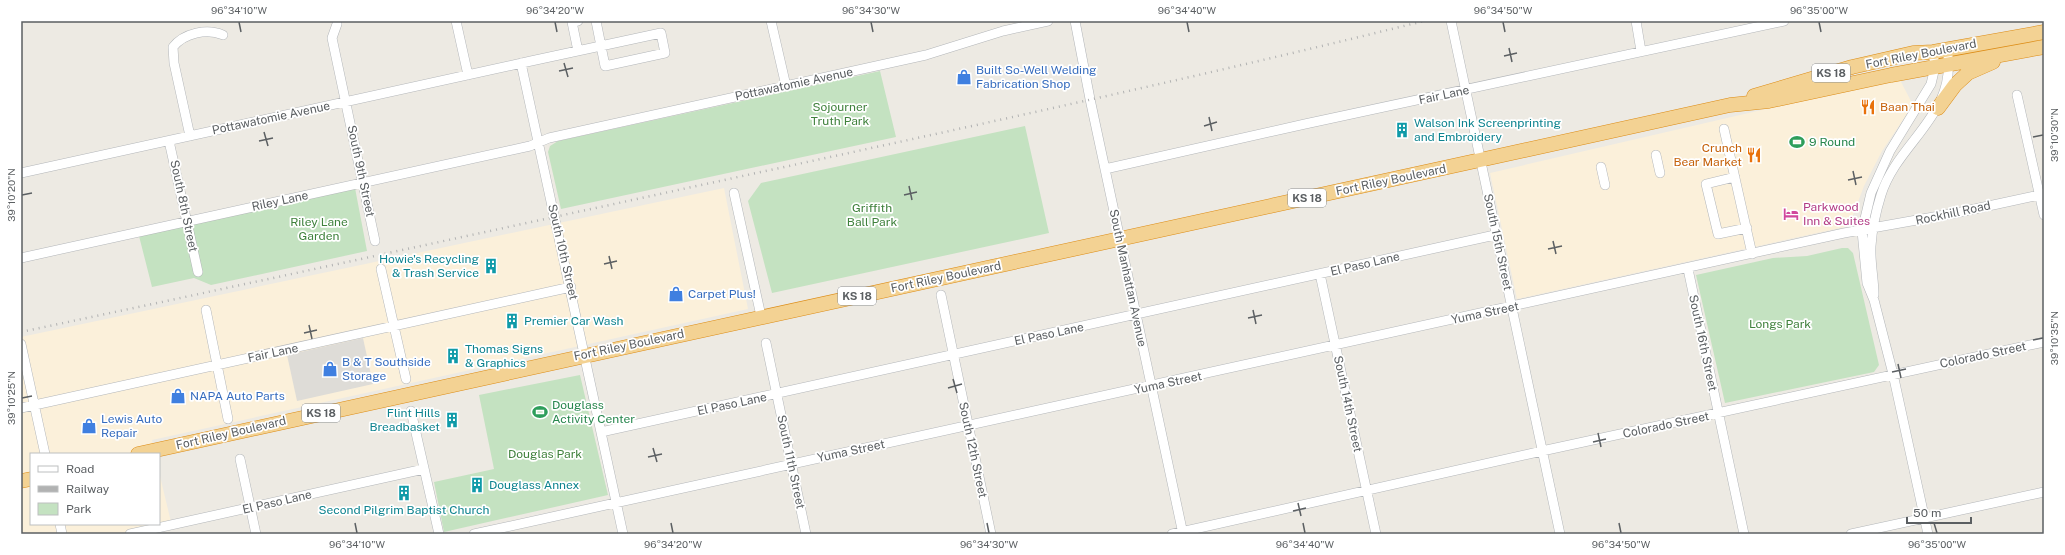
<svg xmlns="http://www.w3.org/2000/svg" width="2065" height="555" viewBox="0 0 2065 555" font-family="'Public Sans',sans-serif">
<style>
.commercial{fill:#fbf0da}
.industrial{fill:#dedcd7}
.green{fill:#c4e2c1}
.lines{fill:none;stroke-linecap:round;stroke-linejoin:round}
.minor-casing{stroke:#b3b6b9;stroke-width:10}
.highway-casing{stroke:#dc8b14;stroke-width:15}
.minor{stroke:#fff;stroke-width:9}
.highway{stroke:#f3d293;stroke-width:14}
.rail{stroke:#b1b2b2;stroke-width:2.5;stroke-dasharray:1 5;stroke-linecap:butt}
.ticks{fill:none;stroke:#5b5f62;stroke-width:1.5}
.labels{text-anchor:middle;stroke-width:3.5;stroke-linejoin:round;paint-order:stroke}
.shield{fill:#fff;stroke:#8c8f91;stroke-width:1}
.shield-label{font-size:11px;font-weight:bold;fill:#5b5f62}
.street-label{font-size:12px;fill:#5b5f62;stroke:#fff}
.shop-label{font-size:12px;fill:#366cbe;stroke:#fff;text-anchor:start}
.park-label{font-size:12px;fill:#3f813c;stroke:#fff}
.food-label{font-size:12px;fill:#c56008;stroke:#fff;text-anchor:start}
.culture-label{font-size:12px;fill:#0d838f;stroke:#fff;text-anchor:start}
.leisure-label{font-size:12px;fill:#27864d;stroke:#fff;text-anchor:start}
.hotel-label{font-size:12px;fill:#b23c85;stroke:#fff;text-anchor:start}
.neatline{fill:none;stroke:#5b5f62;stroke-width:1.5}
.ticks-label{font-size:10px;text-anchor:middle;fill:#5b5f62}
</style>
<rect width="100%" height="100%" fill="#edeae3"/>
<path class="commercial" d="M 1899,78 L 1913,105 L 1882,151 L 1864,186 L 1849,226 L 1517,299 L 1490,173 Z
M 724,188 L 748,309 L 152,440 L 155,454 L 31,454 L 31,524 L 159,524 L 159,472 L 171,522 L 121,534 L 21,534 L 21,337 Z"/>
<path class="industrial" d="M 363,338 L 373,384 L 297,401 L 287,355 Z"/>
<path class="green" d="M 880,71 L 896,137 L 561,209 L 548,152 L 550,146 L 558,141 Z
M 1025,126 L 1049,233 L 772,293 L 748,201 L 761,183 Z
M 355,188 L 367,251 L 211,285 L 194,278 L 152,287 L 139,236 Z
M 1842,248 L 1848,248 L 1853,253 L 1879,365 L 1874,372 L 1725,403 L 1696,275 L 1773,258 L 1807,256 Z
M 580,375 L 608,495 L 444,532 L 434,482 L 494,469 L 479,395 Z"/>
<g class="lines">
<g class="minor-casing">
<path id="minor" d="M 456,21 L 468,75
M 578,21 L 572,22 L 578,51
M 771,21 L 786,86
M 1075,21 L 1090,99 L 1183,534
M 1451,21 L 1560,534
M 1636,21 L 1641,51
M 337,24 L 332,38 L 375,241
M 521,63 L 623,534
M 2017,95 L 2044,215
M 1724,129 L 1752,254
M 190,136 L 174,63 L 173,47 C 184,33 207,28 223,35
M 169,141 L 198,272
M 1656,155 L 1660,173
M 1601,167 L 1605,185
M 1105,169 L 1305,124 L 1784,21
M 21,173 L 531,61 C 574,52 618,42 661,33 L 665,53 L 605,66 L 596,21
M 1735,177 L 1706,184 L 1718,234 L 1747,228
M 734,193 L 761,316
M 21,258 L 530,146 L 549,138 L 926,55 L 1003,31 L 1048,21
M 381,269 L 406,379
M 1688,269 L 1744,534
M 1320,274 L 1376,534
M 941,295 L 991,534
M 1874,295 C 1874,279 1870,262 1871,246 C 1872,230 1876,211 1881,195 C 1898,141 1959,114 1947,49
M 206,310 L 228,419
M 766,343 L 806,534
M 21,344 L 45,454
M 21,408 L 571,287
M 411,411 L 439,534
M 601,432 L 1495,235
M 240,459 L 256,534
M 60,524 L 62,534
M 130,534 L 424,469
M 474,534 L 1844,233 L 1956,213 L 2044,194
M 1172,534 L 1542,451 L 2044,342
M 1851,534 L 2044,492
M 1928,534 L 1893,374 L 1874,300 L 1867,283 L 1862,231 L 1871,193 L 1890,151 L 1931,84 L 1935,67 L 1933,52"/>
</g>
<g class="highway-casing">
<path id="highway" d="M 1754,96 L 1852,67 L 1913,53 L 1933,52 L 2044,32
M 1938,108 L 1955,85 L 1968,73 L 1993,62
M 138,454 L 1480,160 L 1730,105 L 1769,101 L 1891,75 L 2044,47
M 21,481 L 31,479"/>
</g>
<use href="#minor" class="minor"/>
<use href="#highway" class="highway"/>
<path class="rail" d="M 21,332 C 219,290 416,247 614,204 C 884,145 1155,88 1424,21"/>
</g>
<path class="ticks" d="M 239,22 L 241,32M 555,22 L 557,32M 871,22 L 873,32M 1187,22 L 1189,32M 1503,22 L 1505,32M 1819,22 L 1821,32M 1509,48 L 1512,62M 1504,56 L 1517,53M 564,63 L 568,77M 559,71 L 573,68M 1209,117 L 1212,131M 1204,126 L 1217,122M 264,132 L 268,146M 2033,137 L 2043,135M 259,141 L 273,138M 1853,171 L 1856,185M 1848,180 L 1862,177M 909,186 L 912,200M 22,195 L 32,193M 904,195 L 917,192M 1553,241 L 1556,254M 1548,249 L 1562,246M 609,256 L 612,269M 604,264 L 617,261M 1253,310 L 1256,324M 1248,318 L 1262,315M 309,325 L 312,339M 304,333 L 317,330M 2033,340 L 2043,338M 1898,364 L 1901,378M 1892,372 L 1906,369M 953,379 L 957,393M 948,388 L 962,384M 22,398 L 32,396M 1598,433 L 1601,447M 1593,442 L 1606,439M 653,448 L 657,462M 648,457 L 662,454M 1298,503 L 1301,516M 1293,511 L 1306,508M 355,523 L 357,533M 671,523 L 673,533M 987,523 L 989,533M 1303,523 L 1305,533M 1619,523 L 1621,533M 1934,523 L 1937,533"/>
<defs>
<g id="shop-bare" transform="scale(1.2)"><path d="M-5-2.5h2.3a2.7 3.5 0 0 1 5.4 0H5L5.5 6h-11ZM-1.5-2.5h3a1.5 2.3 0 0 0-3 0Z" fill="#3f7fe0" stroke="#fff" stroke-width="2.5" paint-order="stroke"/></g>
<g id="restaurant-bare" transform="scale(1.2)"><path d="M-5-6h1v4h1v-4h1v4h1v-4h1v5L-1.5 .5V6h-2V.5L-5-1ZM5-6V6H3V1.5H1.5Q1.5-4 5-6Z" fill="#e8710a" stroke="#fff" stroke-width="2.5" paint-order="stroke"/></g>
<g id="building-bare" transform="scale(1.2)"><path d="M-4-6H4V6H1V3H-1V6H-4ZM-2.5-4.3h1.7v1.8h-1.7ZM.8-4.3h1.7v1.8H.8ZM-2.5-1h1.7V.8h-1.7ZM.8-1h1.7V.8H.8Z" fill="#0f9aa8" stroke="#fff" stroke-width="2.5" paint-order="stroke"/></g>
<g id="stadium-bare" transform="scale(1.2)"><path d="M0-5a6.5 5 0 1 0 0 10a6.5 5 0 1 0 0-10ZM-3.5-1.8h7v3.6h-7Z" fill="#2e9e5b" stroke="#fff" stroke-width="2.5" paint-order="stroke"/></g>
<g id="hotel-bare" transform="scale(1.2)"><path d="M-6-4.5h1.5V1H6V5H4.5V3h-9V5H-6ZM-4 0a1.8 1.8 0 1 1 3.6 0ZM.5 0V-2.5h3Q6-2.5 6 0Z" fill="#d1479c" stroke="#fff" stroke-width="2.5" paint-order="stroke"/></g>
</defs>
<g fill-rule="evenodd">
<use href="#shop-bare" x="964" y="77"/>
<use href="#restaurant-bare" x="1868" y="107"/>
<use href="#building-bare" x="1402" y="130"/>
<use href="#stadium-bare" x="1797" y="142"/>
<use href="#restaurant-bare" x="1754" y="155"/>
<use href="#hotel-bare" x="1791" y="214"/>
<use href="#building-bare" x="491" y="266"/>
<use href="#shop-bare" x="676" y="294"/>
<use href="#building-bare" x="512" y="321"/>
<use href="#building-bare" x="453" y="356"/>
<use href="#shop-bare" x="330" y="369"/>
<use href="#shop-bare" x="178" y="396"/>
<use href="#stadium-bare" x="540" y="412"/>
<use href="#building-bare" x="452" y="420"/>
<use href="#shop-bare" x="89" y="426"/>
<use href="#building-bare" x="477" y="485"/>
<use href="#building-bare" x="404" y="493"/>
</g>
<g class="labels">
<g class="shield">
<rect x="1812" y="64" width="38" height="18" rx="3"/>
<rect x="1288" y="189" width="38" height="18" rx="3"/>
<rect x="838" y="287" width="38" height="18" rx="3"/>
<rect x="302" y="404" width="38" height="18" rx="3"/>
</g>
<g class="shield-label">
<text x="1831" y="77">KS 18</text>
<text x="1307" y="202">KS 18</text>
<text x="857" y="300">KS 18</text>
<text x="321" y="417">KS 18</text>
</g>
<g class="street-label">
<text transform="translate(1921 54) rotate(-11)" y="4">Fort Riley Boulevard</text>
<text transform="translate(794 84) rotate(-12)" y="4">Pottawatomie Avenue</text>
<text transform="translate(1444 95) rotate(-12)" y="4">Fair Lane</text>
<text transform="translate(271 118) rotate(-12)" y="4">Pottawatomie Avenue</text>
<text transform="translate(361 171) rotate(78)" y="4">South 9th Street</text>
<text transform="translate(1391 180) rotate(-12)" y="4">Fort Riley Boulevard</text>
<text transform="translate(280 201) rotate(-12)" y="4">Riley Lane</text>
<text transform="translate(184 206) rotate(78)" y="4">South 8th Street</text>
<text transform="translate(1953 213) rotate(-12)" y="4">Rockhill Road</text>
<text transform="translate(1498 242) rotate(78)" y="4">South 15th Street</text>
<text transform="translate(563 252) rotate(77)" y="4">South 10th Street</text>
<text transform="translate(1365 264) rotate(-13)" y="4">El Paso Lane</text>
<text transform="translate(946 277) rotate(-12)" y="4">Fort Riley Boulevard</text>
<text transform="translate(1128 278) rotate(78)" y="4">South Manhattan Avenue</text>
<text transform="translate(1485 313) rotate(-12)" y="4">Yuma Street</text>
<text transform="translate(1049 334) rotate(-12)" y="4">El Paso Lane</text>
<text transform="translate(1703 343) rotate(78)" y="4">South 16th Street</text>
<text transform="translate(629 345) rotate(-12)" y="4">Fort Riley Boulevard</text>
<text transform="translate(273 353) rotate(-12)" y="4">Fair Lane</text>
<text transform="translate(1983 355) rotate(-12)" y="4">Colorado Street</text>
<text transform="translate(1168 383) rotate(-12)" y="4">Yuma Street</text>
<text transform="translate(732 404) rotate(-12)" y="4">El Paso Lane</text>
<text transform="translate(1348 404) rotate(78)" y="4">South 14th Street</text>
<text transform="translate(1666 425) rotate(-12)" y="4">Colorado Street</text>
<text transform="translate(231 433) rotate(-13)" y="4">Fort Riley Boulevard</text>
<text transform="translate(973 450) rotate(78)" y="4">South 12th Street</text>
<text transform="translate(851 451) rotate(-12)" y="4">Yuma Street</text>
<text transform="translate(791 462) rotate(78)" y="4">South 11th Street</text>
<text transform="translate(277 502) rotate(-13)" y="4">El Paso Lane</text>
</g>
<g class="shop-label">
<text x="976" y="74">Built So-Well Welding<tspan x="976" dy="14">Fabrication Shop</tspan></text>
<text x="688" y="298">Carpet Plus!</text>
<text x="342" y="366">B &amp; T Southside<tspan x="342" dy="14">Storage</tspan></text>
<text x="190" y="400">NAPA Auto Parts</text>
<text x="101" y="423">Lewis Auto<tspan x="101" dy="14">Repair</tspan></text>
</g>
<g class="park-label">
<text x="840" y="111">Sojourner<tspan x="840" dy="14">Truth Park</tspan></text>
<text x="872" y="212">Griffith<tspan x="872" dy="14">Ball Park</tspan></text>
<text x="319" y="226">Riley Lane<tspan x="319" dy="14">Garden</tspan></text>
<text x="1780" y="328">Longs Park</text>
<text x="545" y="458">Douglas Park</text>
</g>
<g class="food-label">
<text x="1880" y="111">Baan Thai</text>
<text x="1742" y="152" text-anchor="end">Crunch<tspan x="1742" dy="14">Bear Market</tspan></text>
</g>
<g class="culture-label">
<text x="1414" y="127">Walson Ink Screenprinting<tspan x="1414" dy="14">and Embroidery</tspan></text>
<text x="479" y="263" text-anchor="end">Howie's Recycling<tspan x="479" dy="14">&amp; Trash Service</tspan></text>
<text x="524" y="325">Premier Car Wash</text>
<text x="465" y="353">Thomas Signs<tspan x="465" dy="14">&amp; Graphics</tspan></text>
<text x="440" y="417" text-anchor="end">Flint Hills<tspan x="440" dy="14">Breadbasket</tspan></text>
<text x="489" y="489">Douglass Annex</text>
<text x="404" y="514" text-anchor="middle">Second Pilgrim Baptist Church</text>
</g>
<g class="leisure-label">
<text x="1809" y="146">9 Round</text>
<text x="552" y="409">Douglass<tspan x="552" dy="14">Activity Center</tspan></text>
</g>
<g class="hotel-label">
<text x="1803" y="211">Parkwood<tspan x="1803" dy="14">Inn &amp; Suites</tspan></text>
</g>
</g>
<rect width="2065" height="555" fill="none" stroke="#ffffff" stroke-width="44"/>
<rect x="30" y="453" width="130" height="72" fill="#ffffff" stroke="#bdbfc0"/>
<rect x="38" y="466" width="20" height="6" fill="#ffffff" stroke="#bdbfc0"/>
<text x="66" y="473" font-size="12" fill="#5b5f62">Road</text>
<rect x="38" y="486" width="20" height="6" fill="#b1b2b2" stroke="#bdbfc0"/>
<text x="66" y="493" font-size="12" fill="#5b5f62">Railway</text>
<rect x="38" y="503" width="20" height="12" fill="#c4e2c1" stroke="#bdbfc0"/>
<text x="66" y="513" font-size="12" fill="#5b5f62">Park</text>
<path d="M1907 517v6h64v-6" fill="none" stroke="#5b5f62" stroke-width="2"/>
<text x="1913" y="517" font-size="12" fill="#5b5f62" stroke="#ffffff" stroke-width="3" paint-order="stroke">50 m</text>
<rect x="22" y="22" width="2021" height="511" class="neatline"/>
<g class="ticks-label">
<text x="239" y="14">96°34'10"W</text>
<text x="555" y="14">96°34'20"W</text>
<text x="871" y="14">96°34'30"W</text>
<text x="1187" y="14">96°34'40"W</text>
<text x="1503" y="14">96°34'50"W</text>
<text x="1819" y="14">96°35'00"W</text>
<text transform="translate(2054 135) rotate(-90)" y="4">39°10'30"N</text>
<text transform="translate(11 195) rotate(-90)" y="4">39°10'20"N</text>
<text transform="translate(2054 338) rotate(-90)" y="4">39°10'35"N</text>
<text transform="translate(11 398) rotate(-90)" y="4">39°10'25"N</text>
<text x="357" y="548">96°34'10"W</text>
<text x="673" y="548">96°34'20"W</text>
<text x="989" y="548">96°34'30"W</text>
<text x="1305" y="548">96°34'40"W</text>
<text x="1621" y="548">96°34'50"W</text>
<text x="1937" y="548">96°35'00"W</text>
</g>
</svg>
